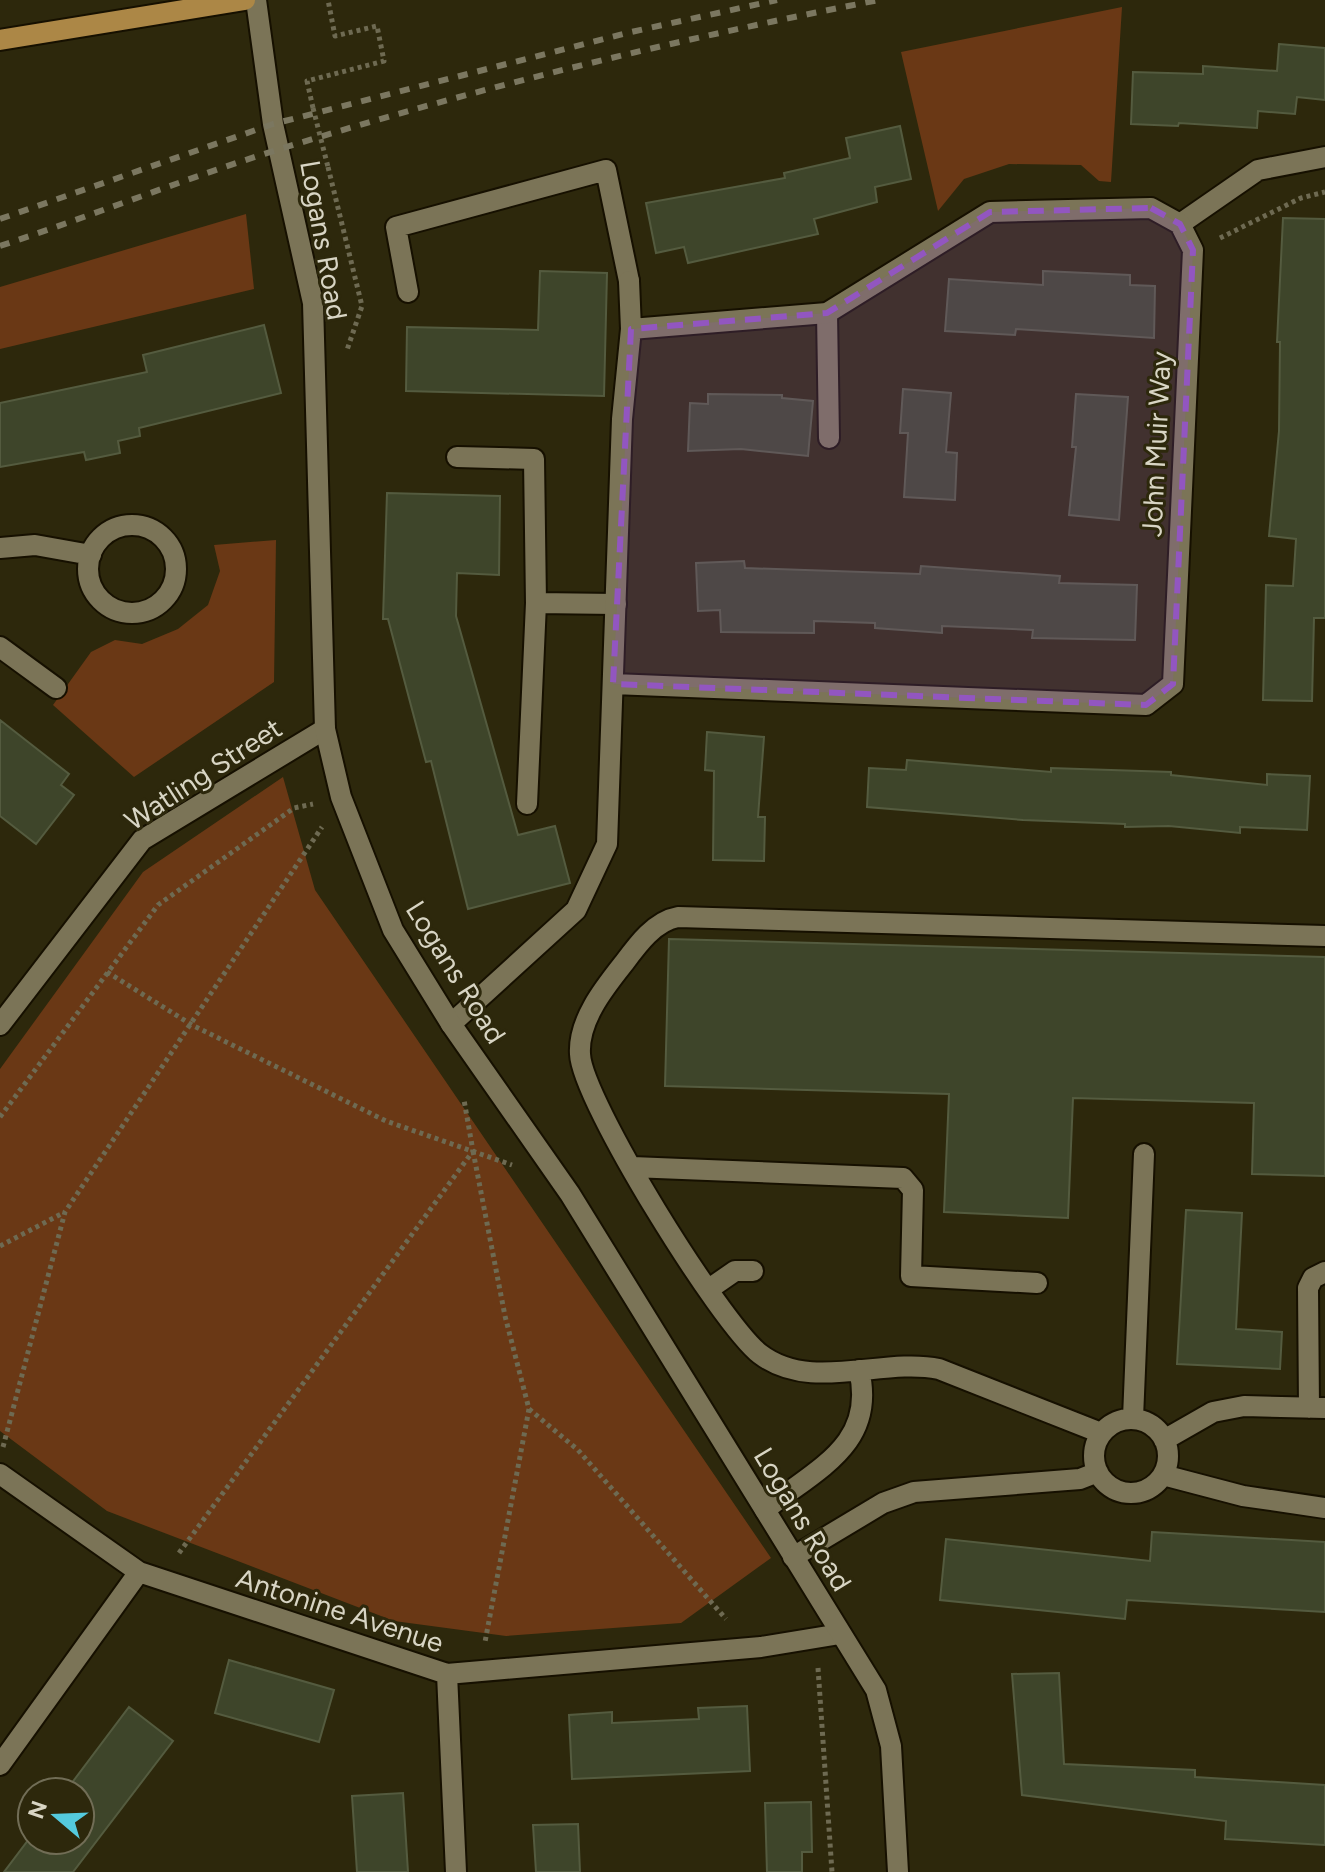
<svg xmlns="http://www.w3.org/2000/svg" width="1325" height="1872" viewBox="0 0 1325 1872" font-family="Figtree,sans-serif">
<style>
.green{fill:#6a3815}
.building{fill:#3e452a;stroke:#545b3f;stroke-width:2}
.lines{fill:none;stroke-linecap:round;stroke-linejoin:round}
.service-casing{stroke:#161000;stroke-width:24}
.minor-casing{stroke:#161000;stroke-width:24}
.tertiary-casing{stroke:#161000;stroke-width:24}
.primary-casing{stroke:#161000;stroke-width:24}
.path{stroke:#6e6a52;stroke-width:5;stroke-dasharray:4 4;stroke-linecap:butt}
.service{stroke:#7b7457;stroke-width:20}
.minor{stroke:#7b7457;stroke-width:20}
.tertiary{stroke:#7b7457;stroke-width:20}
.primary{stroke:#ac8746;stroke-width:20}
.rail{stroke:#7b7760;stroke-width:6;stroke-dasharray:10 10;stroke-linecap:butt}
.path-bridge{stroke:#6e6a52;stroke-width:5;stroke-dasharray:4 4;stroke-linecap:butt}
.marked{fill:#9256c0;fill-opacity:0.2;stroke:#9256c0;stroke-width:6;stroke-dasharray:16 10;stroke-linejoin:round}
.labels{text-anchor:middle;stroke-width:6;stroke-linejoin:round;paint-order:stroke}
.street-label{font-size:28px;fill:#d8d5c4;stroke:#2d280c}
</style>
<rect width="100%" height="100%" fill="#2d280c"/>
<path class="green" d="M 1122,7 L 1111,182 L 1099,181 L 1081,165 L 1009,164 L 964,179 L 938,211 L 901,52 Z
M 246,214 L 254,289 L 0,349 L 0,287 Z
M 276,540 L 274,682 L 134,777 L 53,705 L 91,652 L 115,640 L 142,644 L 178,629 L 208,605 L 220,571 L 214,545 Z
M 283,777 L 315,890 L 771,1558 L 681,1623 L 506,1636 L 394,1621 L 107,1511 L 0,1431 L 0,1069 L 143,872 Z"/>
<path class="building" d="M 1279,44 L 1325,48 L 1325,100 L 1297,97 L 1295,114 L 1258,111 L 1257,128 L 1179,123 L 1178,126 L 1131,124 L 1133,72 L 1203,74 L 1203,66 L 1277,71 Z
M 900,126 L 911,179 L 875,187 L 877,202 L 814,219 L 818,234 L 688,263 L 684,247 L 656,253 L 646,203 L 785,178 L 784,173 L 850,158 L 846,138 Z
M 1283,218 L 1325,219 L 1325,618 L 1314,618 L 1312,701 L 1263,700 L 1266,585 L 1293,586 L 1296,539 L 1269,536 L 1279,431 L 1280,342 L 1277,342 Z
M 540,271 L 607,273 L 604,396 L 406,391 L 407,327 L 538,330 Z
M 1043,271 L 1130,275 L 1130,285 L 1155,286 L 1154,338 L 1016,329 L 1015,335 L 945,331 L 949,279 L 1043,285 Z
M 264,325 L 281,393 L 139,428 L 140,436 L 118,441 L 120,453 L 86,460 L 84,452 L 0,467 L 0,403 L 147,372 L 143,355 Z
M 903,389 L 951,393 L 946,452 L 957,453 L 955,500 L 904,497 L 908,433 L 900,433 Z
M 708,394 L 782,395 L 782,398 L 813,401 L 808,456 L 741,449 L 688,451 L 690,403 L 708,404 Z
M 1076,394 L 1128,397 L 1119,520 L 1069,515 L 1076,447 L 1072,447 Z
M 387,493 L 500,496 L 499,575 L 457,573 L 456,616 L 518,835 L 555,826 L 570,883 L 468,909 L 431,761 L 426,762 L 388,619 L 383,619 Z
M 744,561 L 745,568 L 920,574 L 921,566 L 1060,576 L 1059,583 L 1137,585 L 1135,640 L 1032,638 L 1033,630 L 942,626 L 942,633 L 875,628 L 875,623 L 814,621 L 814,633 L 721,632 L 720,610 L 698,611 L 696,563 Z
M 0,720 L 69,774 L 61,785 L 74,795 L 36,844 L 0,816 Z
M 707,732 L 764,737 L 758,817 L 765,817 L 764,861 L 713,860 L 714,771 L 705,770 Z
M 907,760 L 1051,772 L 1051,768 L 1171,772 L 1171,775 L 1267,785 L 1267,774 L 1310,776 L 1307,830 L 1240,827 L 1240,833 L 1169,826 L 1125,827 L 1125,824 L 1023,820 L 867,807 L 869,768 L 906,770 Z
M 669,939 L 1325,957 L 1325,1176 L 1252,1174 L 1254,1103 L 1073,1098 L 1068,1218 L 944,1212 L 949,1094 L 665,1086 Z
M 1186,1210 L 1242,1213 L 1236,1329 L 1282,1332 L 1280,1369 L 1177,1364 Z
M 1152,1532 L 1325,1542 L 1325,1612 L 1127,1600 L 1125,1619 L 940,1600 L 946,1539 L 1150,1561 Z
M 229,1660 L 334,1690 L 319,1742 L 215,1713 Z
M 1059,1673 L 1064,1764 L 1195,1770 L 1195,1777 L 1325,1785 L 1325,1845 L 1225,1839 L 1226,1821 L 1022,1795 L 1012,1674 Z
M 747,1706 L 750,1771 L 572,1779 L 569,1715 L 612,1712 L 612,1723 L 699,1719 L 698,1708 Z
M 129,1707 L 173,1741 L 73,1872 L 4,1872 L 32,1835 L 32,1840 L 80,1840 L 80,1792 L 65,1792 Z
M 403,1793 L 408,1872 L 357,1872 L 352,1796 Z
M 811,1802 L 812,1852 L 802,1852 L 802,1872 L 767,1872 L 765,1803 Z
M 578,1824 L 580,1872 L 536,1872 L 533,1825 Z"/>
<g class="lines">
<g class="service-casing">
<path id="service" d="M 1180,224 L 1258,170 L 1325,157
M 408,292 L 396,227 L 606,170 L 629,281
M 827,313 L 829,438
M 457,457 L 534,459 L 536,603
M 0,647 L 56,688
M 527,804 L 536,603 L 616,604
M 632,1167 L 903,1178 L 913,1190 L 911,1276 L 1037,1283
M 709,1289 L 735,1271 L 753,1271
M 1309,1408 L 1308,1288 L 1313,1278 L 1325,1272
M 1133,1418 L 1144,1154
M1094 1456a37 37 0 1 1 74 0a37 37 0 1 1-74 0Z
M 1101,1433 L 939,1369 C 882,1357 811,1393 760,1354 C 721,1324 582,1101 580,1054 C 578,1020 605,987 624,963 C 638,944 655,921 678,917 L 1325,936
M 1164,1440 L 1213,1412 L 1244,1406 L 1325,1408
M 1163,1475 L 1243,1496 L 1325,1508
M 765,1510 C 816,1469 877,1445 859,1370
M 793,1557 L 883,1503 L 914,1492 L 1080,1479 L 1098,1472"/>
</g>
<g class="minor-casing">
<path id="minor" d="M88 569a44 44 0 1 1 88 0a44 44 0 1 1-88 0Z
M 0,548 L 35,545 L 91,555
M 613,684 L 1146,705 L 1173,684 L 1193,250 L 1180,224 L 1151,208 L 990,212 L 827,313 L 631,329
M 451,1024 L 576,910 L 607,844 L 622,419 L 631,329 L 629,281
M 0,1025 L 142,840 L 325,729
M 0,1474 L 139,1572 L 447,1674 L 761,1647 L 840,1634
M 447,1674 L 456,1872
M 0,1765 L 139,1572"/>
</g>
<g class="tertiary-casing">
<path id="tertiary" d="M 256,0 L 273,124 L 313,303 L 325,729 L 341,797 L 393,930 L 451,1024 L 570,1194 L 876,1690 L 891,1746 L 898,1872"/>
</g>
<g class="primary-casing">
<path id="primary" d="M 0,40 L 245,0"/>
</g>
<path class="path" d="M 313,108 L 307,81 L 384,61 L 377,26 L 335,36 L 328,0
M 328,167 L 362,306 L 347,350
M 1220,238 L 1301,198 L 1325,192
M 107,972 L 192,1025 L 386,1121 L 512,1165
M 0,1117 L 158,905 L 294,808 L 313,804
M 473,1151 L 505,1316 L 529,1409 L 485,1642
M 0,1246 L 65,1212
M 529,1409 L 578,1450 L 726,1619
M 3,1447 L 65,1212 L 322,827
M 179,1553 L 473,1151 L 464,1100
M 818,1668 L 832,1872"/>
<use href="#service" class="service"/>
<use href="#minor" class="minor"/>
<use href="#tertiary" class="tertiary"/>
<use href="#primary" class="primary"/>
<path class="rail" d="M 0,219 L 273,124 L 631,32 L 777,0
M 0,246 C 94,215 186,178 280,149 C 477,88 677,39 879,0"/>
<path class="path-bridge" d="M 313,108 L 328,167"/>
</g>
<path class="marked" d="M 1151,208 L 1180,224 L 1193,250 L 1173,684 L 1146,705 L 613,684 L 631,329 L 827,313 L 990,212 Z"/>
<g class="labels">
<g class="street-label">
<text transform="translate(324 240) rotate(80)" y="10">Logans Road</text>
<text transform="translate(1156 444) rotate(-87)" y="10">John Muir Way</text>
<text transform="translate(203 774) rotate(-33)" y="10">Watling Street</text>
<text transform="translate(456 972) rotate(58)" y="10">Logans Road</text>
<text transform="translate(803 1519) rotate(59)" y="10">Logans Road</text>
<text transform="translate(340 1610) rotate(18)" y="10">Antonine Avenue</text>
</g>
</g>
<g transform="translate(56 1816) rotate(289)"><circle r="38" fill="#2d280c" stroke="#716d56" stroke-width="2"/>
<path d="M0-6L14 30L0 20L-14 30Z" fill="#54cade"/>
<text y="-12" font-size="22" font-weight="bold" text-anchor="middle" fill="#d8d5c4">N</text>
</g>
</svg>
